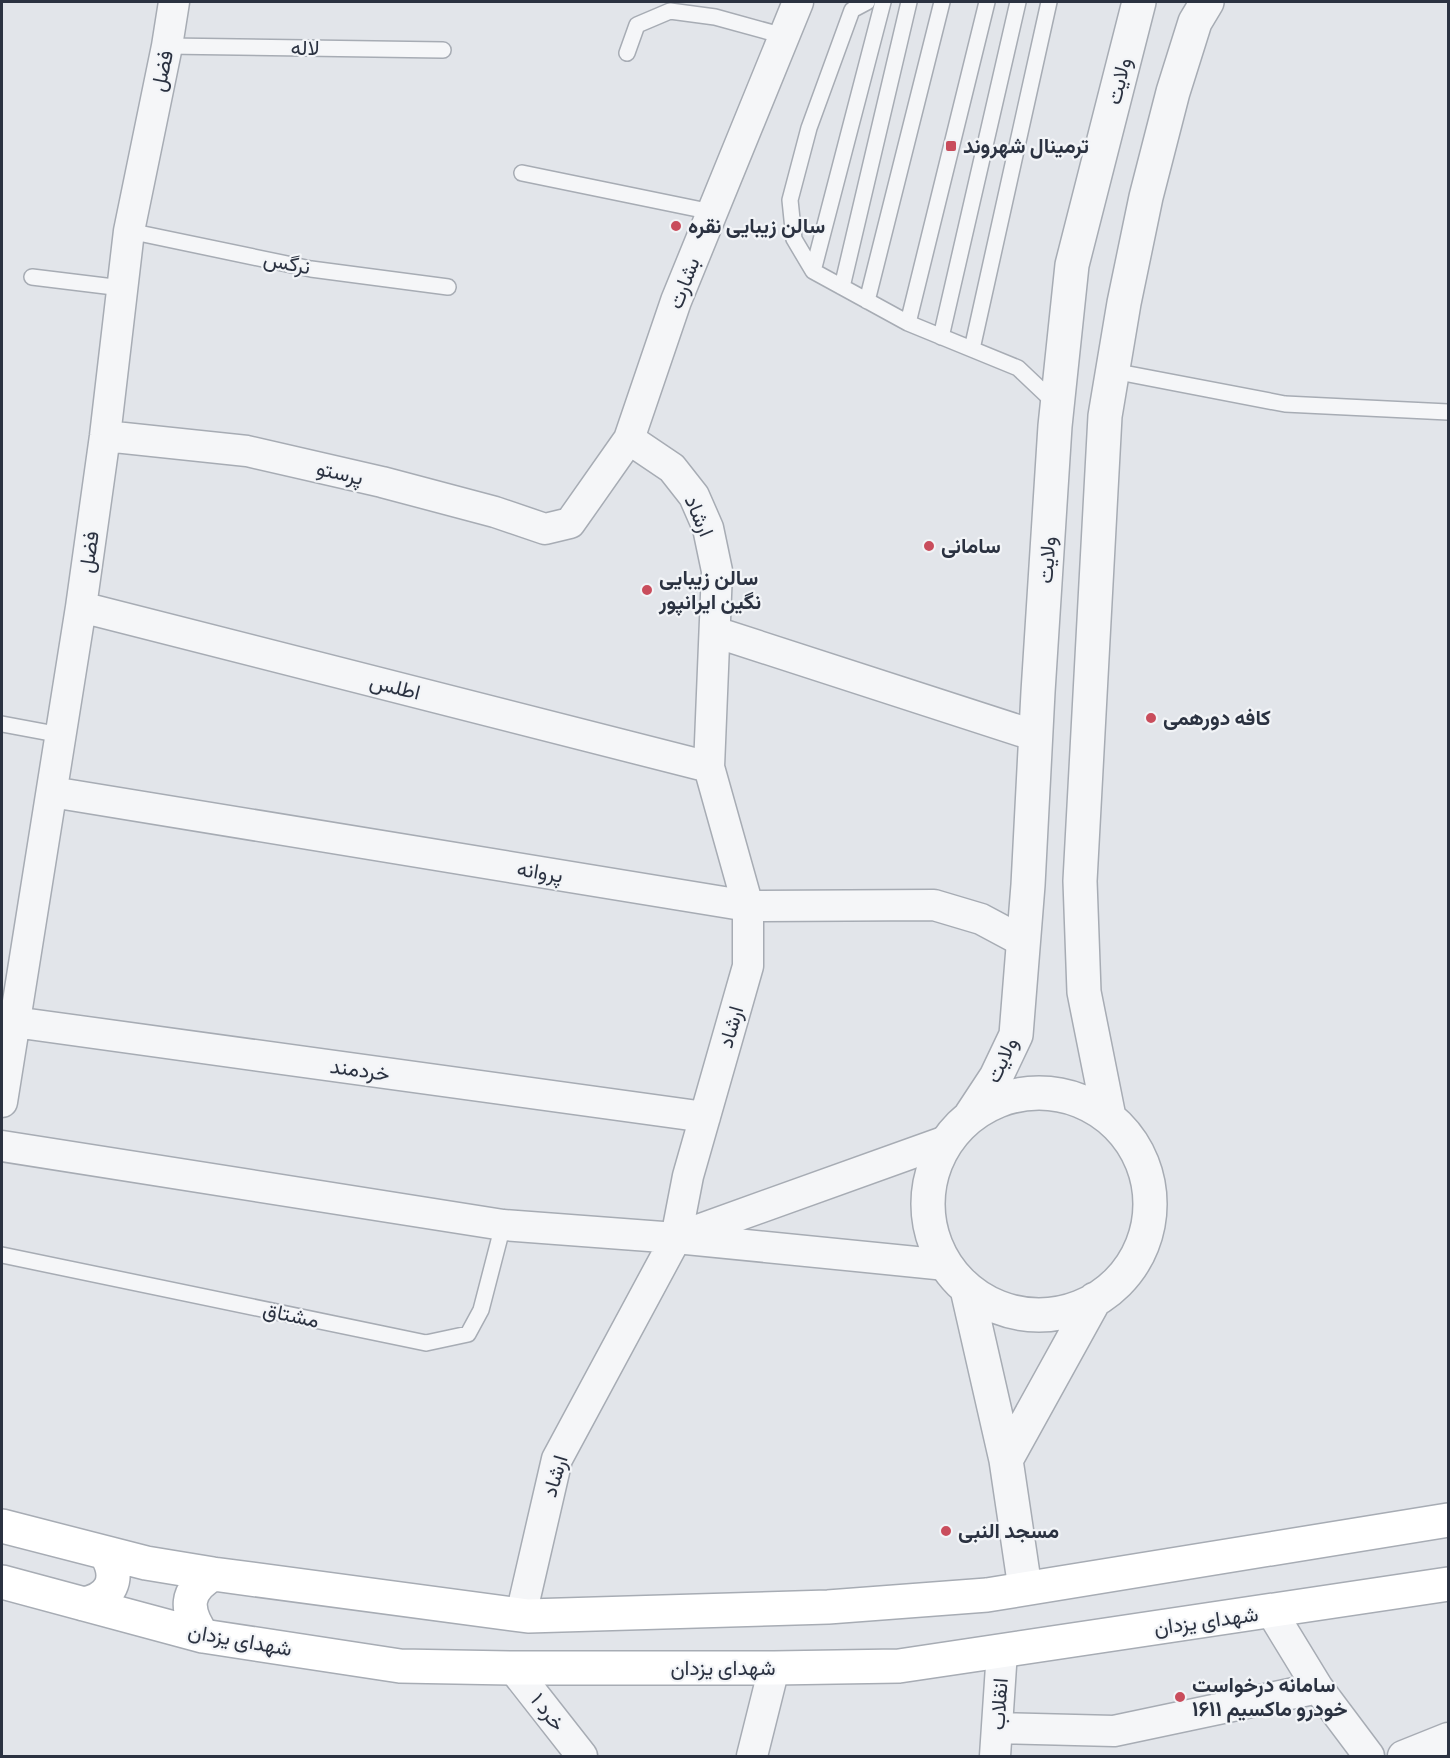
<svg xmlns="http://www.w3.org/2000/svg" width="1450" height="1758" viewBox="0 0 1450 1758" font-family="'PT Sans Narrow',Vazirmatn,sans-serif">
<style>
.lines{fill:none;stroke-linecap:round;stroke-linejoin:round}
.service-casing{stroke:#a7acb4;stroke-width:18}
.minor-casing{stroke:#a7acb4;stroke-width:33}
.tertiary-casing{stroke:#a7acb4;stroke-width:36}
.secondary-casing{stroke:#a7acb4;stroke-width:36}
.service{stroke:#f5f6f8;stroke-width:15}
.minor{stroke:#f5f6f8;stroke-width:30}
.tertiary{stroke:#f5f6f8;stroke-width:33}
.secondary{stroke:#fff;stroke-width:33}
.poi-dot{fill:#c94d5c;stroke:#f2f4f7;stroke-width:2}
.labels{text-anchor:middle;stroke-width:4.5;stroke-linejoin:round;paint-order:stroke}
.street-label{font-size:21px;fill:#2b3241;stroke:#f2f4f7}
.poi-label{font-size:21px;font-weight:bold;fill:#2b3241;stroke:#f2f4f7;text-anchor:start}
</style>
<rect width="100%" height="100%" fill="#e2e5ea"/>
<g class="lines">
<g class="service-casing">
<path id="service" d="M 867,2 L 852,10 L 809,128 L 790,200 L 794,239 L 813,271 L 908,323 L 1018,368 L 1056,404
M 167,46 L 443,50
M 627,53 L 637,25 L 670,11 L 715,17 L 784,36
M 522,173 L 712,212
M 129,231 L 311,269 L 448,287
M 813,271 L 883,2
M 32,277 L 122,288
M 842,287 L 909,2
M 867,301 L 942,2
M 908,323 L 987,2
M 941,337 L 1018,2
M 972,349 L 1049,2
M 1113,371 L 1285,404 L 1448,412
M 2,724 L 61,735
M 2,1255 L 426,1343 L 468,1334 L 481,1310 L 503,1225"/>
</g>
<g class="minor-casing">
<path id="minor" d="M 105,436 L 247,451 L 382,482 L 495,512 L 545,529 L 570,523 L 629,439 L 676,301 L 798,2
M 81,607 L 709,767
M 715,632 L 1036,736
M 52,792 L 748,906 L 934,905 L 981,919 L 1024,942
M 14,1022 L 705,1117
M 2,1102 L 81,607 L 105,436 L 129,231 L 167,46 L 174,2
M 2,1146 L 503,1225 L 676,1238 L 946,1265
M 684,1235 L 946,1141
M 1271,1611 L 1318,1688 L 1369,1756
M 521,1615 L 557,1459 L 676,1238 L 688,1176 L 748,966 L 748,906 L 709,767 L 717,571 L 708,528 L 694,496 L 672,468 L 629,439
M 513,1668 L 582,1756
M 997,1728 L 1114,1731 L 1318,1688
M 752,1756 L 774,1668
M 995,1756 L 1002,1651
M 1403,1756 L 1448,1738"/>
</g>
<g class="tertiary-casing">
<path id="tertiary" d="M928 1204a111 111 0 1 1 222 0a111 111 0 1 1-222 0Z
M 971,1115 L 996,1077 L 1016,1035 L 1028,885 L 1038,692 L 1055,426 L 1072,265 L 1139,2
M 1109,1117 L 1084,992 L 1080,881 L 1105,416 L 1124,303 L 1146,197 L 1173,92 L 1195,22 L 1207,2
M 967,1289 L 1006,1460 L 1095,1299
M 1006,1460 L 1025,1588"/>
</g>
<g class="secondary-casing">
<path id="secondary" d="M 2,1526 L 146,1563 L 213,1574 L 528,1616 L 828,1607 L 987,1595 L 1448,1520
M 2,1582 L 203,1636 L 400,1666 L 513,1668 L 774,1668 L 899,1666 L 1448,1584
M 83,1604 C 111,1599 121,1579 106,1554
M 203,1636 C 185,1610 184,1591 213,1574"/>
</g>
<use href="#service" class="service"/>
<use href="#minor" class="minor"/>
<use href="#tertiary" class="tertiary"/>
<use href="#secondary" class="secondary"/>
</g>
<g class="poi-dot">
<rect x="945" y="140" width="12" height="12" rx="3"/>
<circle cx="676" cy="226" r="6"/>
<circle cx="929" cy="546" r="6"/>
<circle cx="647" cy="590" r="6"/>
<circle cx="1151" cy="718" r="6"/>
<circle cx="946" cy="1531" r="6"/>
<circle cx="1180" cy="1697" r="6"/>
</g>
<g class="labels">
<g class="street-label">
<text transform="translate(305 48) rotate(1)" y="7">لاله</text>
<text transform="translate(162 71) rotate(-78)" y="7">فضل</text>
<text transform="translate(1119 81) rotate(-76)" y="7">ولایت</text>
<text transform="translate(287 263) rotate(11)" y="7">نرگس</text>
<text transform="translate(684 283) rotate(-69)" y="7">بشارت</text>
<text transform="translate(340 473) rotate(13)" y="7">پرستو</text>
<text transform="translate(699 516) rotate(67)" y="7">ارشاد</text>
<text transform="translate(89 552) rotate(-82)" y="7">فضل</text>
<text transform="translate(1047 560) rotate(-86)" y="7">ولایت</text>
<text transform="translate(395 687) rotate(14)" y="7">اطلس</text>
<text transform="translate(540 872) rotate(9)" y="7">پروانه</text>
<text transform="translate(731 1027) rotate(-74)" y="7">ارشاد</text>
<text transform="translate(1002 1060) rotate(-65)" y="7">ولایت</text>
<text transform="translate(360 1070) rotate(8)" y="7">خردمند</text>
<text transform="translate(291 1315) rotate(12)" y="7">مشتاق</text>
<text transform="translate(555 1476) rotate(-73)" y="7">ارشاد</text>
<text transform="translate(1206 1621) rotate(-8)" y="7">شهدای یزدان</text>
<text transform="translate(240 1640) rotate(10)" y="7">شهدای یزدان</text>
<text x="723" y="1675">شهدای یزدان</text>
<text transform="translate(999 1704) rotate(-86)" y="7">انقلاب</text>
<text transform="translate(548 1712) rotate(52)" y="7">خرد ۱</text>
</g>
<g class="poi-label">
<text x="963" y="153">ترمینال شهروند</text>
<text x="688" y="233">سالن زیبایی نقره</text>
<text x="941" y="553">سامانی</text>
<text x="659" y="585">سالن زیبایی<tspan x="659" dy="24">نگین ایرانپور</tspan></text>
<text x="1163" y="725">کافه دورهمی</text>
<text x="958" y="1538">مسجد النبی</text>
<text x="1192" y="1692">سامانه درخواست<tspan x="1192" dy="24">خودرو ماکسیم ۱۶۱۱</tspan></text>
</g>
</g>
<rect width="1450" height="1758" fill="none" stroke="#2b3241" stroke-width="6"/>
</svg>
